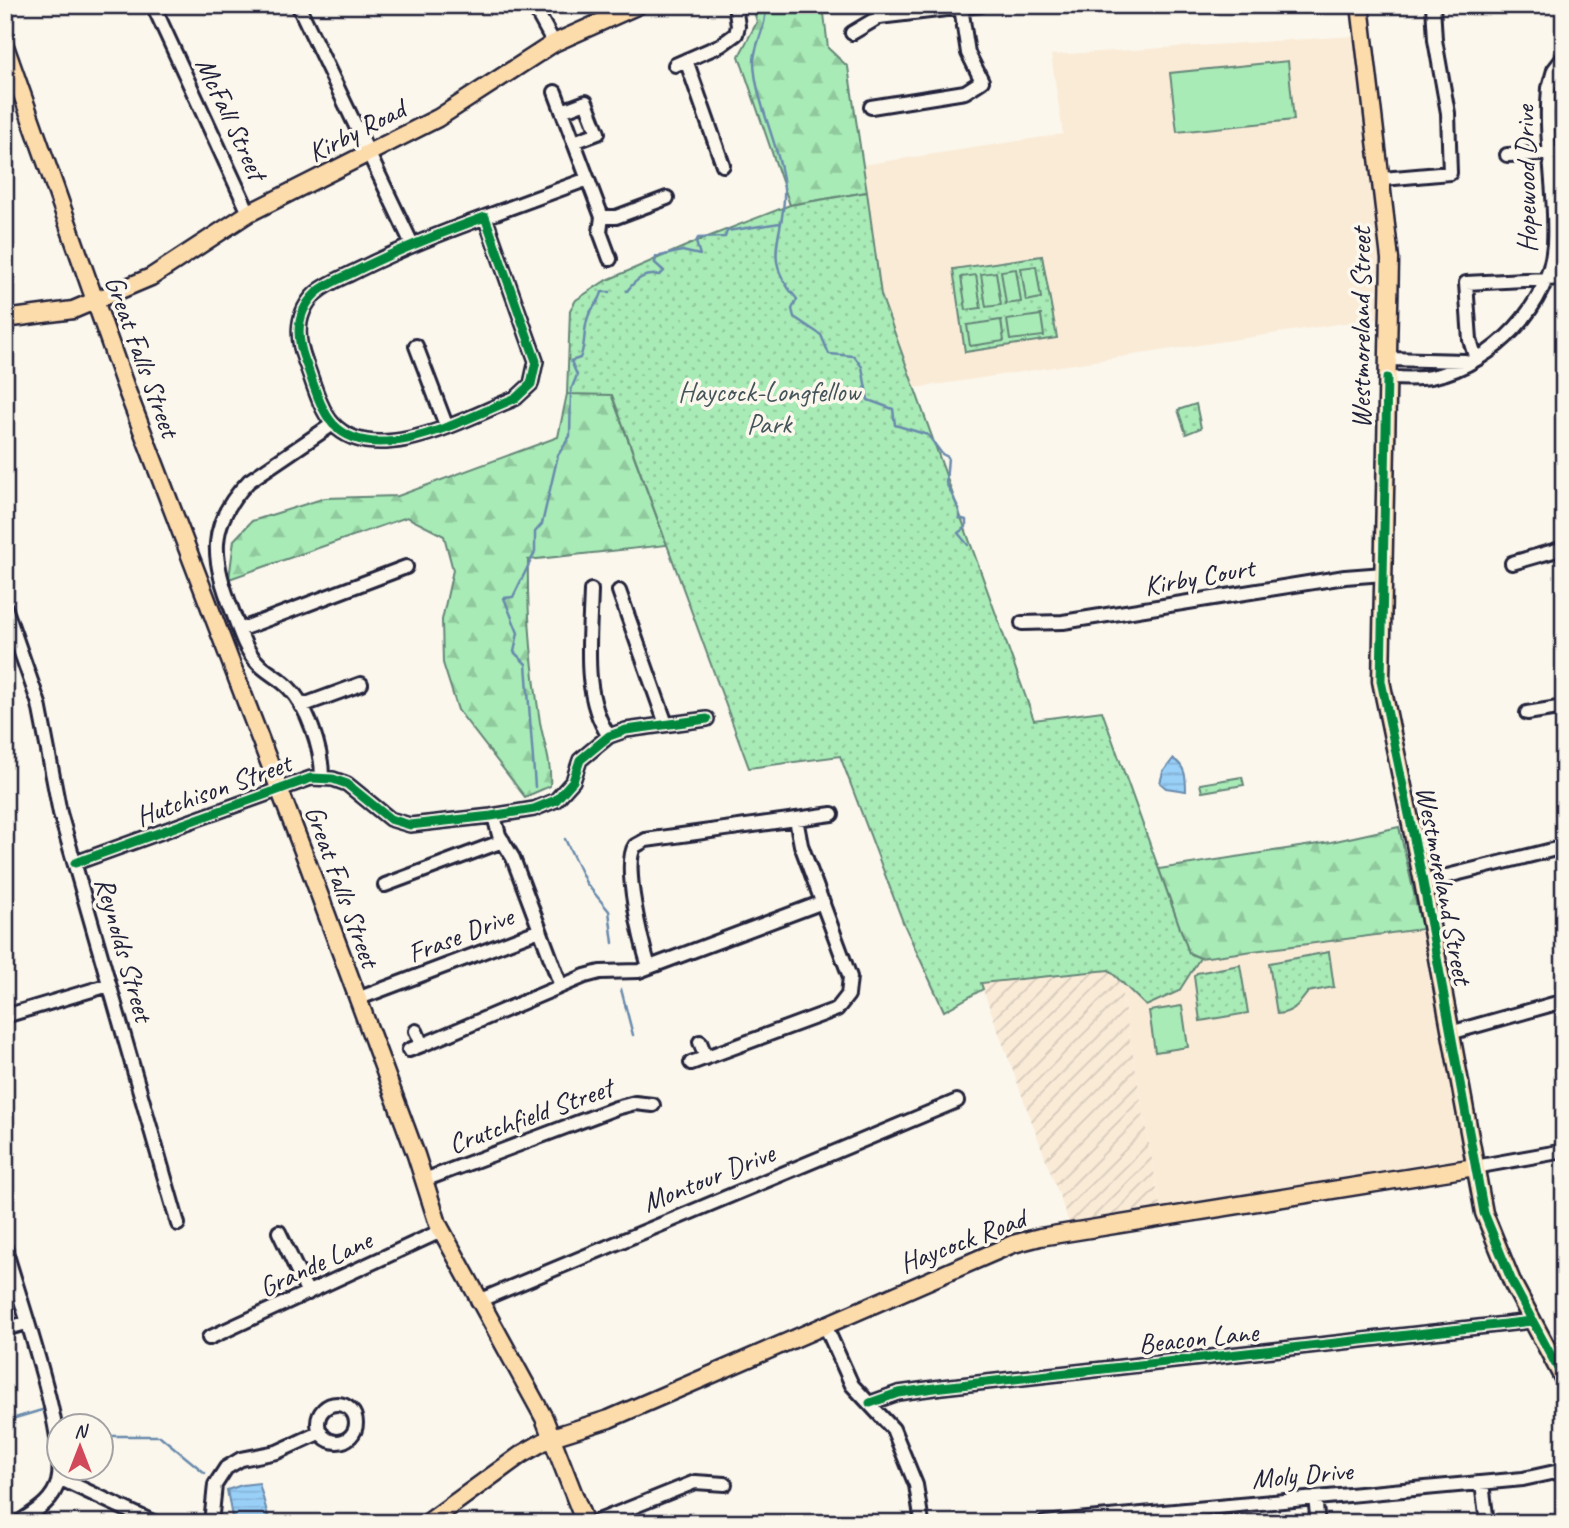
<svg xmlns="http://www.w3.org/2000/svg" width="1569" height="1528" viewBox="0 0 1569 1528" font-family="Caveat,sans-serif">
<style>
.built{fill:#faebd7}
.industrial{fill:url(#industrial-furrows)}
.forest{fill:url(#forest-firs);stroke:#658678;stroke-width:2}
.park{fill:url(#park-dots);stroke:#658678;stroke-width:2}
.garden{fill:#a8ebb6;stroke:#658678;stroke-width:2}
.water{fill:url(#water-rules);stroke:#698aac;stroke-width:2}
.lines{fill:none;stroke-linecap:round;stroke-linejoin:round}
.stream{stroke:#698aac;stroke-width:2.5}
.minor-casing{stroke:#22223b;stroke-width:18}
.major-casing{stroke:#22223b;stroke-width:21}
.minor{stroke:#fbf7ec;stroke-width:12}
.major{stroke:#fddcac;stroke-width:16}
.cycleway-casing{stroke:#fbf7ec;stroke-width:13}
.cycleway{stroke:#00873e;stroke-width:9}
.labels{text-anchor:middle;stroke-width:7;stroke-linejoin:round;paint-order:stroke}
.street-label{font-size:28px;fill:#22223b;stroke:#fbf7ec}
.park-label{font-size:28px;fill:#44545a;stroke:#fbf7ec}
</style>
<defs>
<pattern id="industrial-furrows" width="10" height="10" patternUnits="userSpaceOnUse" patternTransform="scale(1.75)"><rect width="10" height="10" fill="#faebd7"/><path d="M-1 1l2-2M0 10L10 0M9 11l2-2" fill="none" stroke="#d6c9b9"/></pattern>
<pattern id="forest-firs" width="22" height="20" patternUnits="userSpaceOnUse" patternTransform="scale(1.75)"><rect width="22" height="20" fill="#a8ebb6"/><path d="M5 1l3.5 6h-7zM16 11l3.5 6h-7z" fill="#90c99d"/></pattern>
<pattern id="park-dots" width="8" height="8" patternUnits="userSpaceOnUse" patternTransform="scale(1.75)"><rect width="8" height="8" fill="#a8ebb6"/><path d="M2 2h.1M6 6h.1" fill="none" stroke="#90c99d" stroke-width="1.8" stroke-linecap="round"/></pattern>
<pattern id="water-rules" width="6" height="5" patternUnits="userSpaceOnUse" patternTransform="scale(1.75)"><rect width="6" height="5" fill="#99d0f8"/><path d="M0 2.5h6" fill="none" stroke="#84b2d6"/></pattern>
</defs>
<rect width="100%" height="100%" fill="#fbf7ec"/>
<filter id="ink" filterUnits="userSpaceOnUse"><feTurbulence type="fractalNoise" baseFrequency=".0143" numOctaves="2"/><feDisplacementMap in="SourceGraphic" scale="14" xChannelSelector="R" yChannelSelector="G"/><feConvolveMatrix kernelMatrix="1 2 1 2 8 2 1 2 1" color-interpolation-filters="sRGB"/></filter>
<g filter="url(#ink)">
<path class="built" d="M 1355,36 L 1386,251 L 1384,317 L 915,388 L 836,169 L 1063,134 L 1051,55 Z
M 1422,916 L 1467,1162 L 1161,1210 L 1116,962 Z"/>
<path class="industrial" d="M 1116,962 L 1161,1210 L 1070,1225 L 980,982 Z"/>
<path class="forest" d="M 752,5 L 823,5 L 828,48 L 848,67 L 867,192 L 790,205 L 739,56 L 757,22 Z
M 567,394 L 611,394 L 667,545 L 528,560 C 527,613 532,670 540,722 C 544,744 552,764 550,786 L 525,797 L 458,710 L 443,663 L 442,620 L 453,570 L 444,536 L 407,517 L 229,579 L 234,540 L 252,521 L 325,498 L 398,496 L 558,437 Z
M 1399,827 L 1422,929 L 1200,958 L 1189,953 L 1159,869 L 1331,842 Z"/>
<path class="park" d="M 867,192 L 881,295 L 1034,720 L 1102,711 L 1189,953 L 1200,958 L 1179,991 L 1146,1006 L 1109,970 L 981,983 L 983,989 L 944,1011 L 903,922 L 840,756 L 749,768 L 612,395 L 567,394 L 570,310 L 576,300 L 605,281 L 700,240 L 790,205 Z
M 1042,256 L 1057,338 L 965,352 L 953,269 Z
M 1196,404 L 1201,428 L 1186,434 L 1178,410 Z
M 1242,777 L 1244,785 L 1202,792 L 1200,784 Z
M 1329,952 L 1334,987 L 1308,992 C 1299,1004 1293,1013 1277,1014 L 1269,963 Z
M 1240,965 L 1248,1013 L 1200,1021 L 1194,976 L 1197,973 Z"/>
<path class="garden" d="M 1288,61 L 1294,120 L 1177,132 L 1170,73 Z
M 1036,266 L 1041,298 L 1026,301 L 1021,268 Z
M 1016,269 L 1021,302 L 1006,304 L 1001,271 Z
M 996,272 L 1001,305 L 986,307 L 981,274 Z
M 976,275 L 981,308 L 966,310 L 961,277 Z
M 1041,315 L 1044,336 L 1010,340 L 1007,320 Z
M 1001,320 L 1004,341 L 970,346 L 967,325 Z
M 1182,1006 L 1188,1047 L 1155,1052 L 1149,1011 Z"/>
<path class="water" d="M 1173,759 C 1186,766 1186,779 1186,791 L 1166,788 L 1160,783 L 1163,772 Z
M 259,1483 L 270,1523 L 233,1523 L 227,1490 L 242,1485 Z"/>
<g class="lines">
<path class="stream" d="M 765,5 C 768,26 754,43 754,62 C 755,102 781,148 784,188 C 787,234 758,256 797,299 L 792,309 L 794,317 L 821,335 L 829,354 L 854,356 L 862,367 L 868,400 L 893,409 L 895,425 L 928,435 L 942,454 L 948,457 L 946,483 L 959,509 L 959,518 L 966,520 L 966,527 L 958,533 L 968,545
M 627,291 C 637,278 644,274 660,275 L 664,271 L 655,263 L 656,257 L 682,251 L 700,255 L 696,242 L 698,238 L 725,237 L 727,231 L 780,223
M 535,787 L 526,664 L 514,652 L 518,633 L 504,598 L 513,597 L 535,552 L 535,532 L 542,524 L 558,455 L 570,436 L 571,390 L 577,375 L 571,361 L 580,358 C 586,344 583,331 588,317 C 591,307 600,303 602,292 L 610,292
M 565,839 L 586,883 L 609,911 L 613,943
M 621,989 L 633,1035
M 5,1421 L 42,1410
M 66,1422 L 72,1426
M 102,1436 L 160,1436 L 205,1473"/>
<g class="minor-casing">
<path id="minor" d="M 153,5 L 249,213
M 298,5 L 412,244
M 533,5 L 554,43
M 852,33 L 879,17 L 981,5
M 686,60 L 723,165
M 675,65 L 721,45 L 736,34 L 738,26 L 735,5
M 555,92 L 602,217 L 600,232 L 610,259
M 871,107 L 965,92 L 982,81 L 968,53 L 961,7
M 562,111 L 586,102 L 598,133 L 574,142
M 1507,155 L 1564,153
M 1383,179 L 1450,173 L 1448,113 L 1435,40 L 1433,5
M 485,217 L 536,361 L 531,384 L 516,398 C 470,416 376,470 333,424 C 319,408 313,381 305,361 C 296,337 296,312 316,293 C 327,283 345,277 358,270 C 400,249 441,233 485,217 Z
M 485,217 L 588,179
M 602,217 L 616,217 L 667,198
M 416,346 L 446,425
M 1388,359 L 1465,361
M 1476,359 L 1470,340 L 1466,283 L 1564,278
M 1387,378 C 1403,378 1420,380 1435,376 C 1494,363 1550,305 1554,244 C 1557,192 1544,140 1549,88 L 1554,70 L 1564,57
M 1512,563 L 1564,548
M 591,590 C 590,636 581,696 609,736
M 619,591 L 666,724
M 5,607 L 39,704 L 60,813 L 178,1224
M 1022,623 L 1063,622 L 1345,577 L 1384,574
M 239,630 L 406,567
M 301,706 L 361,684
M 1527,713 L 1564,707
M 322,777 C 322,750 308,707 289,688 C 279,677 265,672 256,661 C 244,648 239,629 233,613 C 212,559 206,525 249,481 L 333,424
M 494,816 L 499,835 L 513,858 L 561,986
M 75,863 L 311,778 L 333,779 L 347,784 L 390,819 L 410,825 L 491,816 L 534,809 L 556,800 L 573,781 L 580,760 L 609,736 L 626,730 L 707,719
M 1423,882 L 1564,847
M 385,885 L 503,841
M 649,967 C 642,944 622,864 635,846 L 646,840 L 832,814
M 357,999 L 540,930
M 5,1016 L 109,985
M 1450,1033 L 1564,1001
M 700,1042 L 706,1058
M 422,1045 L 585,976 L 600,972 L 639,971 L 823,902
M 409,1050 L 422,1045 L 416,1031
M 691,1063 L 837,1009 L 848,995 L 850,977 L 801,845 L 796,819
M 1475,1167 L 1564,1151
M 424,1180 L 616,1108 L 635,1103 L 653,1105
M 279,1232 L 308,1293
M 5,1248 C 19,1298 69,1437 58,1482 C 53,1502 34,1512 18,1523
M 478,1301 L 957,1101
M 825,1325 L 852,1385 L 893,1429 L 916,1485 L 922,1523
M 5,1329 L 26,1323
M 209,1338 L 441,1231
M 870,1403 L 898,1393 L 942,1387 L 1532,1321
M318 1423a19 19 0 1 1 38 0a19 19 0 1 1-38 0Z
M 59,1478 L 155,1523
M 1482,1483 L 1487,1523
M 1315,1498 L 1318,1523
M 211,1523 L 215,1485 L 226,1468 L 241,1459 L 277,1452 L 321,1432
M 593,1523 L 695,1482 L 725,1484
M 1044,1523 L 1523,1479 L 1564,1470"/>
</g>
<g class="major-casing">
<path id="major" d="M 1360,5 L 1390,259 L 1381,681 L 1423,882 L 1484,1213 L 1513,1284 L 1564,1380
M 5,46 L 127,391 L 308,864 L 416,1155 L 438,1224 L 544,1418 L 585,1523
M 5,319 L 73,310 L 151,277 L 249,213 L 438,118 L 554,43 L 639,5
M 427,1523 L 522,1454 L 552,1437 L 609,1419 L 1013,1244 L 1040,1237 L 1475,1167"/>
</g>
<use href="#minor" class="minor"/>
<use href="#major" class="major"/>
<g class="cycleway-casing">
<path id="cycleway" d="M 485,217 L 536,361 L 531,384 L 516,398 C 470,416 376,470 333,424 C 319,408 313,381 305,361 C 296,337 296,312 316,293 C 327,283 345,277 358,270 C 400,249 441,233 485,217 Z
M 1387,378 L 1381,681 L 1423,882 L 1484,1213 L 1513,1284 L 1564,1380
M 75,863 L 311,778 L 333,779 L 347,784 L 390,819 L 410,825 L 491,816 L 534,809 L 556,800 L 573,781 L 580,760 L 609,736 L 626,730 L 707,719
M 870,1403 L 898,1393 L 942,1387 L 1532,1321"/>
</g>
<use href="#cycleway" class="cycleway"/>
</g>
</g>
<g class="labels">
<g class="street-label">
<text transform="translate(232 118) rotate(65)" y="10">McFall Street</text>
<text transform="translate(356 130) rotate(-27)" y="10">Kirby Road</text>
<text transform="translate(1525 179) rotate(-91)" y="10">Hopewood Drive</text>
<text transform="translate(1360 328) rotate(-90)" y="10">Westmoreland Street</text>
<text transform="translate(143 356) rotate(70)" y="10">Great Falls Street</text>
<text transform="translate(1199 576) rotate(-10)" y="10">Kirby Court</text>
<text transform="translate(213 789) rotate(-20)" y="10">Hutchison Street</text>
<text transform="translate(1445 885) rotate(79)" y="10">Westmoreland Street</text>
<text transform="translate(343 886) rotate(70)" y="10">Great Falls Street</text>
<text transform="translate(460 934) rotate(-21)" y="10">Frase Drive</text>
<text transform="translate(125 949) rotate(74)" y="10">Reynolds Street</text>
<text transform="translate(530 1115) rotate(-20)" y="10">Crutchfield Street</text>
<text transform="translate(708 1177) rotate(-22)" y="10">Montour Drive</text>
<text transform="translate(962 1240) rotate(-21)" y="10">Haycock Road</text>
<text transform="translate(315 1263) rotate(-25)" y="10">Grande Lane</text>
<text transform="translate(1198 1337) rotate(-6)" y="10">Beacon Lane</text>
<text transform="translate(1302 1474) rotate(-5)" y="10">Moly Drive</text>
</g>
<g class="park-label">
<text x="769" y="401">Haycock-Longfellow<tspan x="769" dy="32">Park</tspan></text>
</g>
</g>
<rect width="1569" height="1528" fill="none" stroke="#fbf7ec" stroke-width="28"/>
<rect x="14" y="14" width="1541" height="1500" fill="none" stroke="#22223b" stroke-width="2.5" filter="url(#ink)"/>
<g transform="translate(80 1447)"><circle r="33" fill="#fbf7ec" stroke="#a4a2a5" stroke-width="2"/>
<path d="M0-5L12 26L0 18L-12 26Z" fill="#d1495b"/>
<text y="-10" font-size="19" font-weight="bold" text-anchor="middle" fill="#22223b">N</text>
</g>
</svg>
